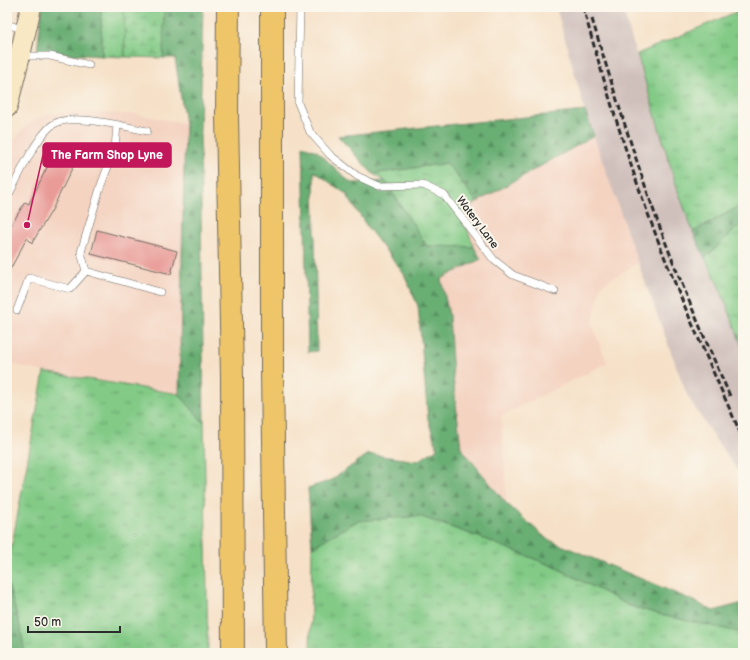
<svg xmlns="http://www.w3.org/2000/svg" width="750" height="660" viewBox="0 0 750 660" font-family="'Balsamiq Sans',sans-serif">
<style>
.built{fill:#f4d3c1}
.railway{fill:#d0c0bc}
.grass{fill:url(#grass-tufts);stroke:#567a58}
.forest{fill:url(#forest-firs);stroke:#4a6c4f}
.wetland{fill:url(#wetland-marsh);stroke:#567a58}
.building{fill:#e99b98}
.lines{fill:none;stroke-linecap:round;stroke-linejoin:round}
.lane-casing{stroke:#726b62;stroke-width:8}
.secondary-casing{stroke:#726b62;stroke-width:22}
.highway-casing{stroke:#726b62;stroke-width:24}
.lane{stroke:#fff;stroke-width:7}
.secondary{stroke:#f8e8c3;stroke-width:20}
.highway{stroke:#eec569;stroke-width:22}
.rail{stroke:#2b2b2b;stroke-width:3;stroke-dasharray:6 3;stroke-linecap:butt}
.labels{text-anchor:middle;stroke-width:4;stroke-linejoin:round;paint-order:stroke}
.street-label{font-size:11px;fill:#2b2b2b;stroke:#fbf7ec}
.leader{fill:none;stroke:#c2185b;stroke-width:1.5}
.callout-dot{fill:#c2185b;stroke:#fbf7ec;stroke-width:1.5}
.callout{fill:#c2185b;stroke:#c2185b;stroke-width:1.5}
.callout-label{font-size:12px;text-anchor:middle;font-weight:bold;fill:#fff}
</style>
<defs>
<pattern id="grass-tufts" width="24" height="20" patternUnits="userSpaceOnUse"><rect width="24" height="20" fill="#82ca86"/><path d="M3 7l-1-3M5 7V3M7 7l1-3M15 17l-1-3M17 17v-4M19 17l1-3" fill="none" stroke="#6ba46e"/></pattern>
<pattern id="forest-firs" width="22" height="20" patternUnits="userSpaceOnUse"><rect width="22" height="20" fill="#69ae73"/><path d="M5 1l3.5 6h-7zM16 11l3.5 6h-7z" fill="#578e5f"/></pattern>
<pattern id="wetland-marsh" width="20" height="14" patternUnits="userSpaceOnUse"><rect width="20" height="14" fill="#82ca86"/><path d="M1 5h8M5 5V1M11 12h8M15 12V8" fill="none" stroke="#6ba46e"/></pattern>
</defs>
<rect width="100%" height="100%" fill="#fbf7ec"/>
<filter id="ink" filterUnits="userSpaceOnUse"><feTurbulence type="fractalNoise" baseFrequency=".025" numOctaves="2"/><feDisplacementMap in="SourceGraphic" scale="8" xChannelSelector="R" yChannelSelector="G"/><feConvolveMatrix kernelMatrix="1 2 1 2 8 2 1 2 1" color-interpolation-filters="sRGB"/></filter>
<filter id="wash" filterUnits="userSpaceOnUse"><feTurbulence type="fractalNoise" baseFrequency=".012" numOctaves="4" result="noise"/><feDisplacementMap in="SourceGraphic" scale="16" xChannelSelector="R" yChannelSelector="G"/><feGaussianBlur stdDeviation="0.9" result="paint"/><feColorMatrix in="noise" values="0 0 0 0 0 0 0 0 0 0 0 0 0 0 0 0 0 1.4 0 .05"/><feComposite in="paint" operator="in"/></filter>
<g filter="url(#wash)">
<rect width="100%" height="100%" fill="#f6e1c8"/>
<path class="built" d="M 69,112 L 137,114 L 185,124 L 179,394 L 44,372 L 7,363 L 7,156 L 13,141 L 27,124 L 47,114 Z
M 594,136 L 638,263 L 601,285 L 592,325 L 607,363 L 501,416 L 505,467 L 506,503 L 461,448 L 453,377 L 449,315 L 441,279 L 480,259 L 474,247 L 461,212 L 477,202 Z"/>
<path class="railway" d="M 556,7 L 622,7 L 677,188 L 693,232 L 718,281 L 728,305 L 743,350 L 743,478 L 715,439 L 687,395 L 638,263 L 585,111 Z"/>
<path class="grass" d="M 101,7 L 124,7 L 125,57 L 102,56 Z
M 743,9 L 743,204 L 693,232 L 677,188 L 637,54 Z
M 447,163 L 477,202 L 461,212 L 474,247 L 427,246 L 385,181 L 373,174 Z
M 743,222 L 743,350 C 732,318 721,288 705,258 Z
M 44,372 L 179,394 L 204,423 L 208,653 L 25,653 L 20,626 L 7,581 L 7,571 Z
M 419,516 L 479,537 L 555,567 L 630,606 L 666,616 L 742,632 L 743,653 L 310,653 L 312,547 L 357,521 Z"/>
<path class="forest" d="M 42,7 L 101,7 L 102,56 L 37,52 Z
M 164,7 L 203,7 L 200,130 L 204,423 L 179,394 L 185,124 L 175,58 L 163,58 Z
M 585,111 L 594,136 L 477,202 L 447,163 L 373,174 L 338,136 Z
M 303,146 L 317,151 L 351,183 L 385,181 L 427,246 L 474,247 L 481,259 L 441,279 L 449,315 L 453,377 L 461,448 L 506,503 L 547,539 L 694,601 L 713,611 L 743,603 L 743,633 L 666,616 L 630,606 L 555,567 L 479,537 L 419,516 L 357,521 L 312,547 L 308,488 L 332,480 L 368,454 L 417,461 L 437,449 L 428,419 L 418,306 L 404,274 L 368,228 L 346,194 L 314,171 L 317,351 L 308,352 Z
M 743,204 L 743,222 L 705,258 L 693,232 Z
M 7,581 L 20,626 L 25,653 L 7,653 Z"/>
<path class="wetland" d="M 124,7 L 164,7 L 163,58 L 125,57 Z"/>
<g id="blocks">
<path class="building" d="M 55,151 L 76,160 L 52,210 L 32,243 L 27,238 L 7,275 L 7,232 L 25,202 L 29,204 Z
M 97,230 L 177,251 L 171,274 L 91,254 Z"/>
</g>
</g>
<g filter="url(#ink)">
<use href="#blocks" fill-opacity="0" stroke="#726b62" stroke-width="1"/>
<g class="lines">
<g class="lane-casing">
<path id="lane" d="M 300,7 L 298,103 L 310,132 L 330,155 L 357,176 L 379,186 L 423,185 L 444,195 L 494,260 L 513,275 L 555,291
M 7,24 L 24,30
M 20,56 L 50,56 L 89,65
M 117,125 L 115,148 L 101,185 L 81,252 L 86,271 L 160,292
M 7,193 L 9,194 C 20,174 34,141 51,126 C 67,111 127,127 147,131
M 17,310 L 29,278 L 70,289 L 86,271"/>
</g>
<g class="secondary-casing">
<path id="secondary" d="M 7,107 L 21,51 L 31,7"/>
</g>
<g class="highway-casing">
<path id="highway" d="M 228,7 L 227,115 L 232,377 L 233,653
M 272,7 L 272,370 L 276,653"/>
</g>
<use href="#lane" class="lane"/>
<use href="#secondary" class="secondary"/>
<use href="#highway" class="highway"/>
<path class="rail" d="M 583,7 C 607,93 633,178 666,261 C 690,321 717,380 743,439
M 592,19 C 612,85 633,152 656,217 C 678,277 704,337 730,396"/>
</g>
</g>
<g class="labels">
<g class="street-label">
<text transform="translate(478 222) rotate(53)" y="4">Watery Lane</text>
</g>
</g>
<path class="leader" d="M27 225L43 155"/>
<circle class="callout-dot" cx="27" cy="225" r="4"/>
<rect class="callout" x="43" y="143" width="128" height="24" rx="4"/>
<g class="callout-label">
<text x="107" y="159">The Farm Shop Lyne</text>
</g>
<rect width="750" height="660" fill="none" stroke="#fbf7ec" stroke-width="24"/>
<path d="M28 626v6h92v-6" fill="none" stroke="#2b2b2b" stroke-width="2"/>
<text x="34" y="626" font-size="12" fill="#2b2b2b" stroke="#fbf7ec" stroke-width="3" paint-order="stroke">50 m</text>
</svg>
